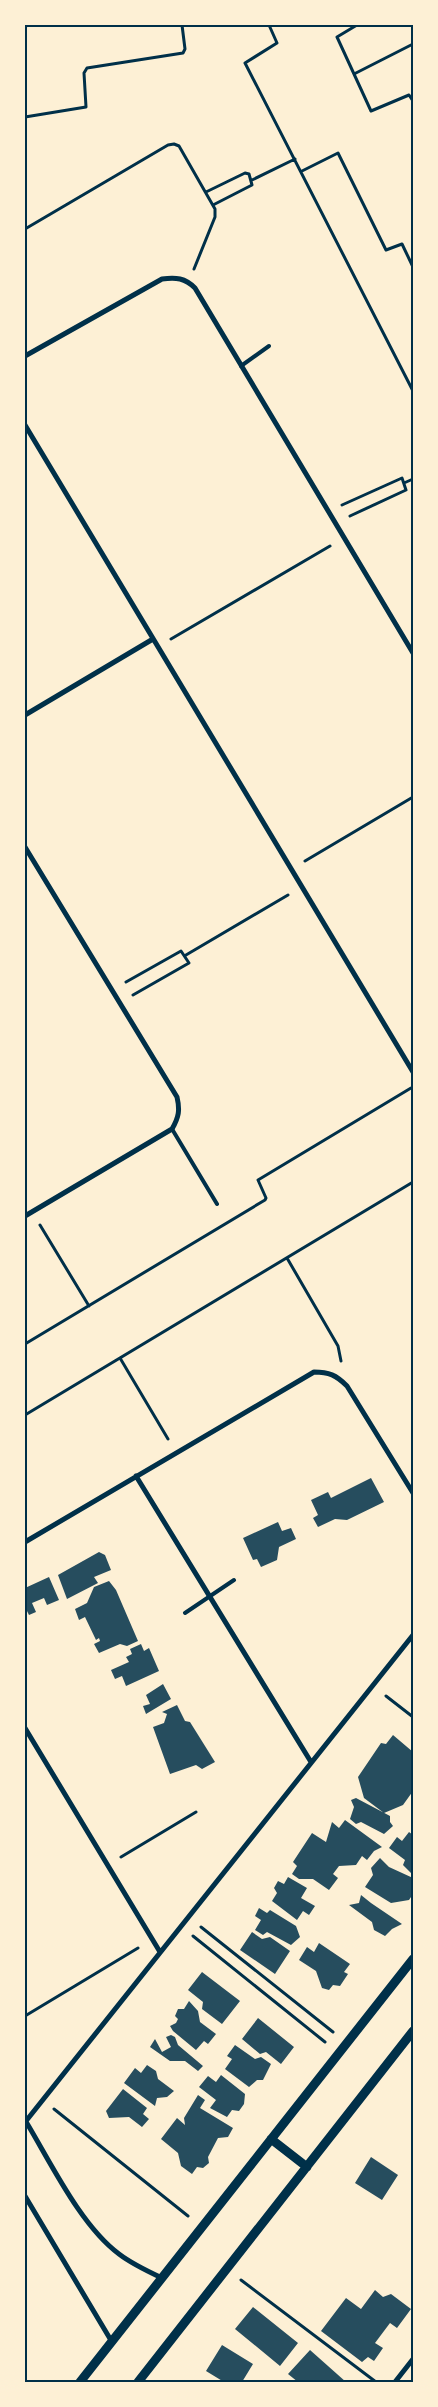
<svg xmlns="http://www.w3.org/2000/svg" width="438" height="2407" viewBox="0 0 438 2407" font-family="Manrope,sans-serif">
<style>
.building{fill:#264d5e}
.lines{fill:none;stroke-linecap:round;stroke-linejoin:round}
.path{stroke:#003049;stroke-width:3}
.service{stroke:#003049;stroke-width:4}
.minor{stroke:#003049;stroke-width:5}
.tertiary{stroke:#003049;stroke-width:9}
.neatline{fill:none;stroke:#003049;stroke-width:2}
</style>
<rect width="100%" height="100%" fill="#fdf0d5"/>
<path class="building" d="M 371,1478 L 384,1502 L 347,1520 L 335,1519 L 318,1527 L 313,1518 L 318,1515 L 311,1500 L 328,1492 L 331,1498 Z
M 278,1522 L 282,1531 L 291,1528 L 296,1539 L 279,1547 L 277,1560 L 261,1567 L 257,1559 L 253,1560 L 243,1538 Z
M 99,1552 L 105,1555 L 111,1570 L 94,1577 L 98,1583 L 67,1599 L 58,1575 Z
M 49,1577 L 59,1600 L 47,1605 L 44,1598 L 32,1603 L 36,1612 L 29,1615 L 27,1611 L 25,1612 L 25,1588 Z
M 109,1581 L 116,1590 L 138,1641 L 127,1646 L 120,1644 L 99,1653 L 94,1644 L 100,1641 L 99,1638 L 96,1640 L 85,1617 L 79,1620 L 75,1609 L 87,1603 L 94,1587 Z
M 141,1644 L 144,1651 L 149,1648 L 159,1671 L 126,1686 L 122,1676 L 115,1679 L 111,1670 L 129,1662 L 126,1657 L 132,1654 L 130,1649 Z
M 163,1684 L 171,1699 L 146,1714 L 143,1706 L 150,1704 L 146,1695 Z
M 177,1705 L 185,1721 L 190,1722 L 215,1762 L 202,1769 L 196,1765 L 170,1774 L 153,1727 L 164,1723 L 167,1714 L 162,1712 Z
M 393,1735 L 413,1752 L 413,1791 L 403,1805 L 384,1813 L 364,1798 L 358,1777 L 381,1743 L 386,1744 Z
M 356,1798 L 390,1816 L 390,1822 L 393,1826 L 384,1834 L 361,1822 L 356,1824 L 350,1819 L 354,1807 L 351,1800 Z
M 345,1820 L 382,1847 L 374,1851 L 367,1860 L 362,1856 L 356,1865 L 339,1866 L 333,1874 L 338,1878 L 329,1890 L 313,1879 L 299,1879 L 292,1874 L 297,1866 L 293,1862 L 312,1833 L 326,1842 L 332,1822 L 339,1828 Z
M 409,1832 L 413,1835 L 413,1875 L 403,1865 L 405,1860 L 389,1848 L 397,1837 L 402,1841 Z
M 380,1858 L 389,1867 L 413,1878 L 411,1890 L 413,1894 L 409,1900 L 391,1903 L 365,1887 L 373,1875 L 371,1868 Z
M 288,1877 L 307,1888 L 301,1898 L 315,1906 L 309,1915 L 303,1911 L 297,1920 L 272,1901 L 277,1893 L 274,1888 L 278,1881 L 284,1884 Z
M 361,1895 L 371,1903 L 402,1924 L 392,1929 L 385,1936 L 374,1930 L 372,1922 L 349,1905 L 359,1903 Z
M 259,1908 L 267,1913 L 270,1910 L 296,1926 L 300,1937 L 291,1945 L 267,1932 L 263,1935 L 255,1930 L 261,1920 L 255,1916 Z
M 252,1932 L 262,1939 L 270,1937 L 290,1951 L 275,1974 L 240,1950 Z
M 319,1943 L 350,1964 L 344,1972 L 348,1974 L 340,1986 L 333,1985 L 329,1990 L 322,1988 L 316,1971 L 299,1960 L 307,1947 L 314,1952 Z
M 202,1972 L 240,2001 L 222,2024 L 202,2009 L 203,2002 L 188,1990 Z
M 189,2001 L 198,2011 L 200,2022 L 216,2034 L 208,2044 L 204,2041 L 196,2050 L 173,2031 L 170,2026 L 176,2023 L 178,2019 L 175,2016 L 178,2009 L 184,2009 Z
M 258,2018 L 294,2047 L 281,2064 L 266,2052 L 260,2054 L 242,2039 Z
M 171,2035 L 175,2037 L 178,2045 L 203,2066 L 198,2071 L 185,2061 L 170,2061 L 150,2047 L 155,2039 L 162,2052 L 171,2047 L 166,2037 Z
M 235,2045 L 255,2059 L 261,2057 L 271,2064 L 263,2080 L 257,2080 L 249,2087 L 225,2069 L 232,2059 L 227,2056 Z
M 147,2065 L 156,2071 L 158,2079 L 174,2091 L 167,2097 L 157,2098 L 155,2106 L 124,2083 L 135,2068 L 141,2073 Z
M 221,2075 L 245,2094 L 244,2104 L 239,2111 L 232,2110 L 227,2117 L 210,2108 L 216,2100 L 199,2087 L 208,2076 L 216,2082 Z
M 123,2089 L 147,2108 L 143,2114 L 149,2119 L 142,2127 L 129,2117 L 109,2118 L 106,2111 Z
M 198,2095 L 205,2100 L 200,2108 L 233,2128 L 228,2137 L 218,2138 L 208,2157 L 209,2163 L 203,2168 L 197,2167 L 192,2174 L 181,2166 L 178,2153 L 161,2139 L 177,2118 L 185,2125 L 184,2118 Z
M 371,2157 L 398,2175 L 382,2200 L 355,2183 Z
M 375,2290 L 383,2297 L 391,2294 L 411,2309 L 397,2328 L 390,2323 L 375,2343 L 383,2348 L 374,2361 L 368,2357 L 362,2362 L 321,2331 L 346,2298 L 361,2309 Z
M 253,2307 L 298,2343 L 280,2366 L 235,2329 Z
M 222,2345 L 253,2364 L 242,2382 L 224,2382 L 206,2371 Z
M 310,2350 L 346,2382 L 298,2382 L 288,2374 Z"/>
<g class="lines">
<path class="path" d="M 269,25 L 277,43 L 245,63 L 413,391
M 357,25 L 337,37 L 371,111 L 409,95 L 413,101
M 25,26 L 30,25
M 354,74 L 413,44
M 25,117 L 86,107 L 84,73 L 87,68 L 183,53 L 185,49 L 182,25
M 302,171 L 338,153 L 386,250 L 402,244 L 413,267
M 252,180 L 295,159
M 206,192 L 245,173 L 249,174 L 252,185 L 213,205
M 25,229 L 168,145 L 174,144 L 179,146 L 215,209 L 215,217 L 194,269
M 404,483 L 413,479
M 342,505 L 402,478 L 406,490 L 350,516
M 171,639 L 330,546
M 305,861 L 413,797
M 186,955 L 288,895
M 126,982 L 181,951 L 189,963 L 133,995
M 40,1225 L 89,1306
M 287,1258 L 338,1346 L 341,1361
M 25,1344 L 265,1200 L 266,1198 L 258,1180 L 411,1088
M 120,1358 L 168,1439
M 25,1415 L 413,1182
M 386,1696 L 413,1717
M 121,1857 L 196,1812
M 201,1927 L 333,2032
M 193,1936 L 325,2042
M 25,2016 L 138,1948
M 54,2109 L 188,2216
M 241,2280 L 376,2382"/>
<path class="service" d="M 241,366 L 269,346
M 172,1129 L 217,1204
M 185,1613 L 234,1580"/>
<path class="minor" d="M 25,356 L 162,279 C 176,277 185,278 195,288 L 413,653
M 25,425 L 413,1072
M 25,715 L 153,639
M 25,847 L 177,1097 C 180,1110 179,1117 172,1129 L 25,1216
M 136,1476 L 311,1762
M 25,1542 L 314,1372 C 329,1372 336,1375 347,1386 L 413,1493
M 25,1728 L 160,1952
M 25,2120 C 50,2161 80,2225 119,2254 C 132,2264 147,2271 162,2278
M 26,2121 L 413,1635
M 25,2196 L 112,2342
M 395,2382 L 413,2359"/>
<path class="tertiary" d="M 271,2139 L 307,2167
M 80,2382 L 413,1959
M 138,2382 L 413,2031"/>
</g>
<rect width="438" height="2407" fill="none" stroke="#fdf0d5" stroke-width="52"/>
<rect x="26" y="26" width="386" height="2355" class="neatline"/>
</svg>
